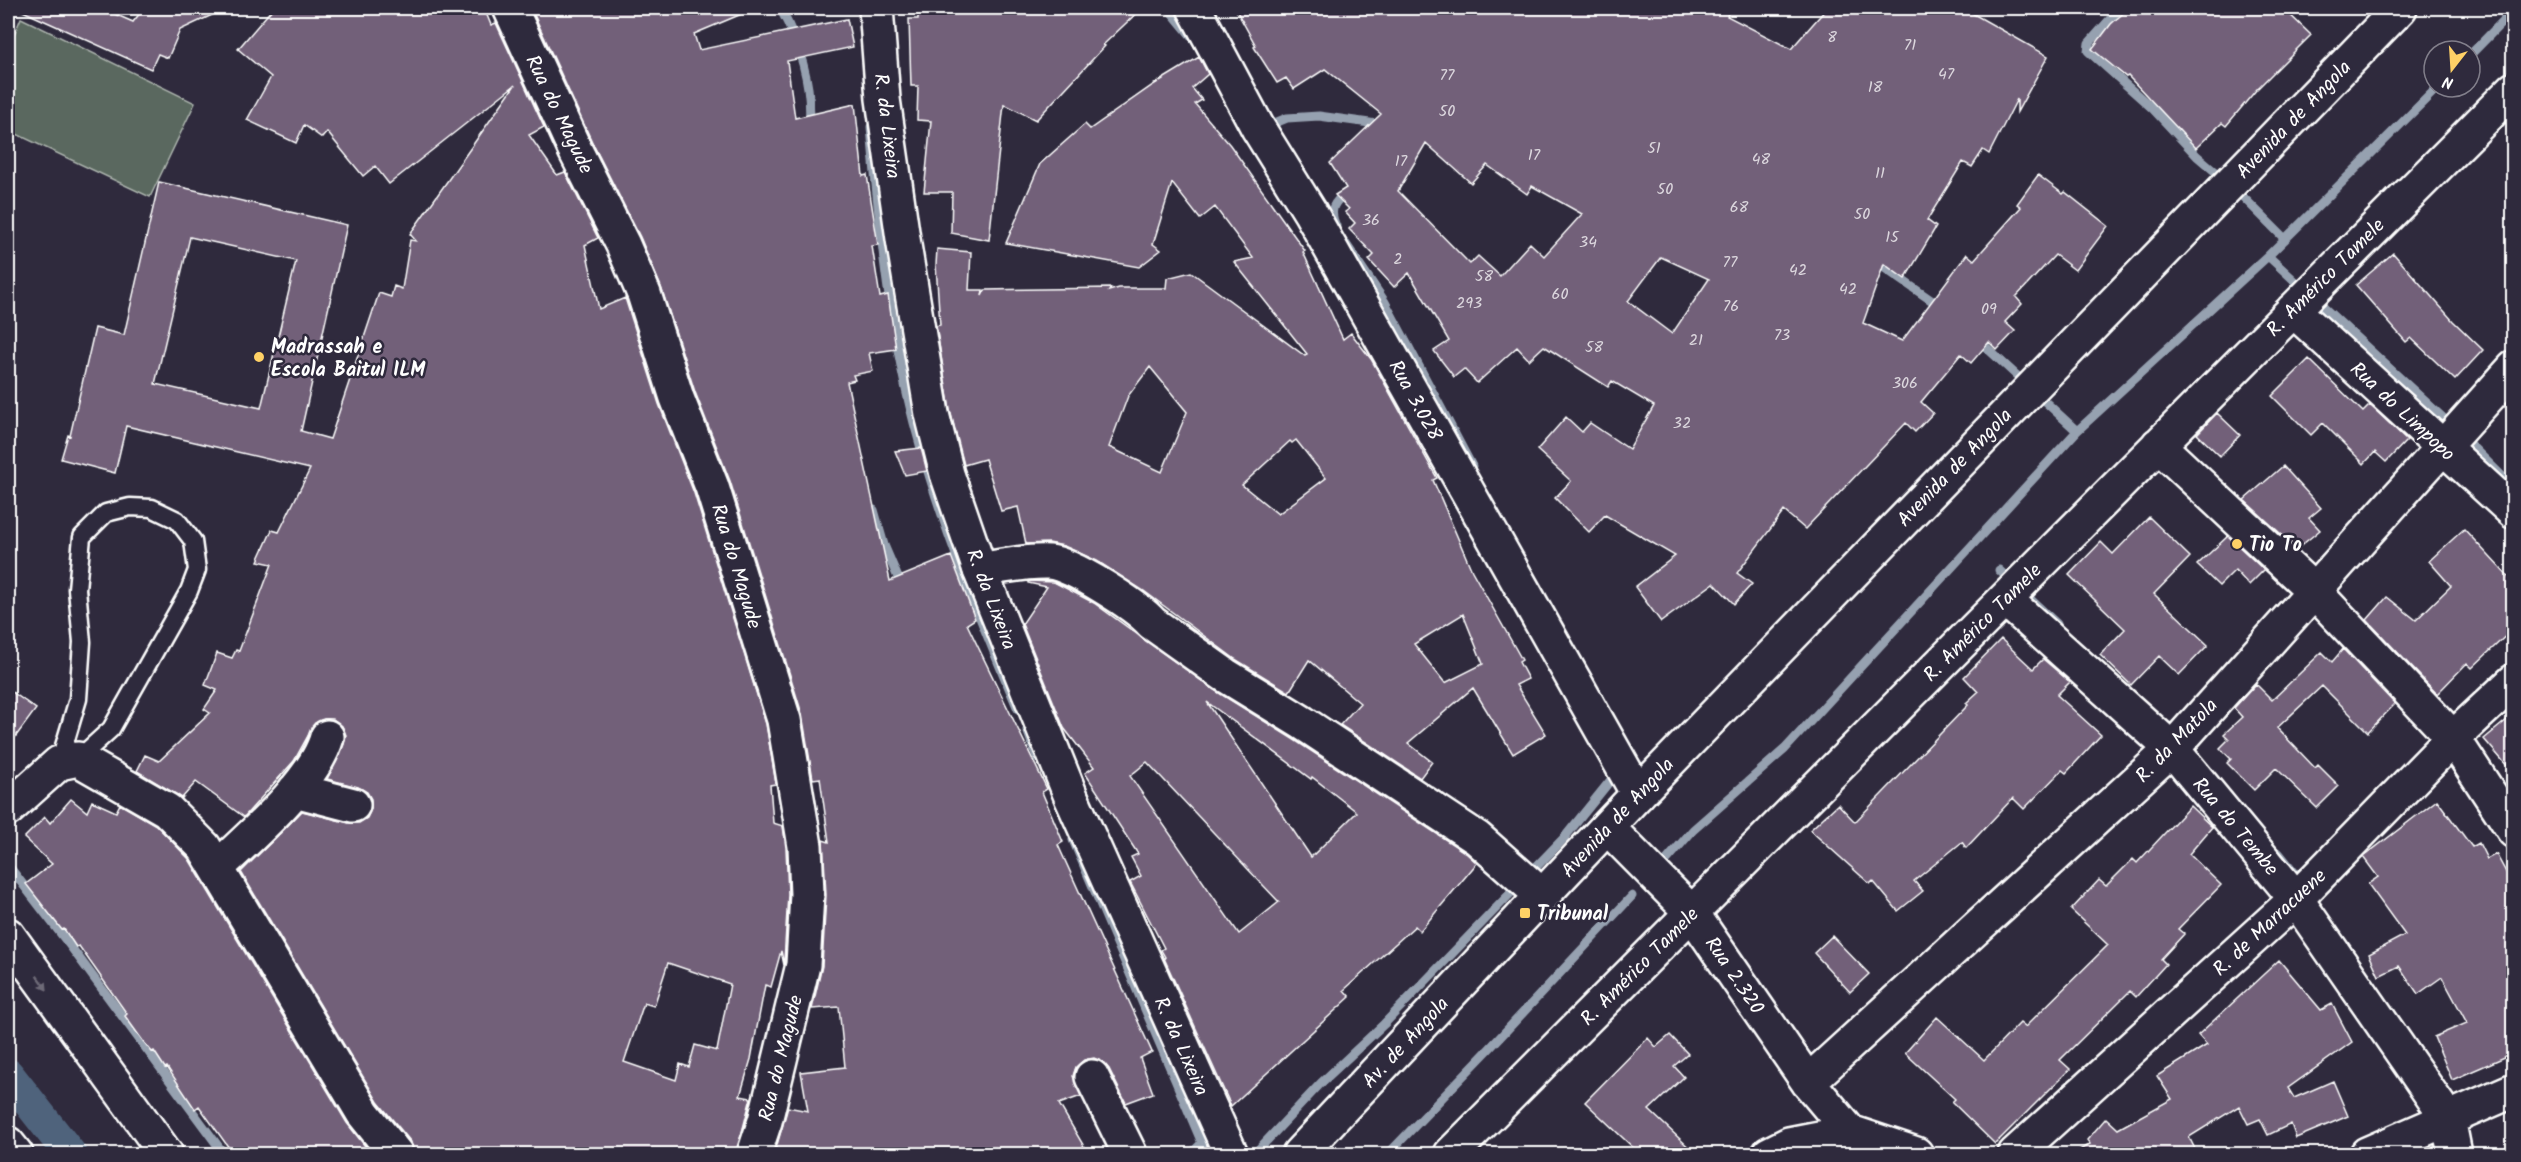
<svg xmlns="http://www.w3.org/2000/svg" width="2521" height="1162" viewBox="0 0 2521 1162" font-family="Kalam,sans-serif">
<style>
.green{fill:#5a685e;stroke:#acb4ae;stroke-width:1.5}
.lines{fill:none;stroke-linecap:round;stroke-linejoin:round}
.stream{stroke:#96a1b0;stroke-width:9}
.canal{stroke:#50637b;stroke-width:33}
.building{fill:#726079;stroke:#fff;stroke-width:1.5;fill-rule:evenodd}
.service-casing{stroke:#fff;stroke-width:21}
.minor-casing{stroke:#fff;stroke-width:38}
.tertiary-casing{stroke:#fff;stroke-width:38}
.secondary-casing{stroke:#fff;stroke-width:38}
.primary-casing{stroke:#fff;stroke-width:38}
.service{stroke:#2f2a3d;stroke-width:16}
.minor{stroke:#2f2a3d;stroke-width:33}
.tertiary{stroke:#2f2a3d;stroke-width:33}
.secondary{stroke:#2f2a3d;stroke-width:33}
.primary{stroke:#2f2a3d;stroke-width:33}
.oneway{fill:#6d6a77}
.poi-dot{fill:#ffd166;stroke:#2f2a3d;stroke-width:2}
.labels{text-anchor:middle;stroke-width:5;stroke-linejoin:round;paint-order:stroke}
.number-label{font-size:16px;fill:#dcd7de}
.street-label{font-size:20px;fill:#fff;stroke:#2f2a3d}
.poi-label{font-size:20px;font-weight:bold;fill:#fff;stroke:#2f2a3d;text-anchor:start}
</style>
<rect width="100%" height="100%" fill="#2f2a3d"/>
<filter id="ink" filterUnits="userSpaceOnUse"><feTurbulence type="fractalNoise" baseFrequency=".0167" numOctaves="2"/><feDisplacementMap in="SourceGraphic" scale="12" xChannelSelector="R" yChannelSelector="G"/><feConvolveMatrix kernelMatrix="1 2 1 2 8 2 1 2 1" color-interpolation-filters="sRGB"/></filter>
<g filter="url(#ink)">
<path class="green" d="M 21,18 L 195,103 L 150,197 L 8,130 L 8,49 Z"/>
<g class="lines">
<path class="stream" d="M 780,8 C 799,42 813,86 809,125
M 1168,8 L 1197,43
M 2120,8 L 2089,43 L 2088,51 L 2153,109 L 2197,156 L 2230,184 L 2285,239
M 2470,55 L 2514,10
M 871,127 C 879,226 889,326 914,423 C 940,521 978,616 1018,709
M 1265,127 L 1287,118 L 1319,116 L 1384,125
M 1336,226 C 1328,209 1334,202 1348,191
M 1346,244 L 1385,302 L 1472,466
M 2268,256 L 2441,416 L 2514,488
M 1873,260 L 1941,307
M 1976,338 L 2077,431
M 874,510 L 884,545 L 902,587
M 1999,570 L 2057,624
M 1027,730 L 1038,759
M 1073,840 L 1202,1143
M 2279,853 L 2304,884
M 1666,861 L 1693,830 L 1785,749 L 2077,431 L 2268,256 L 2438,87
M 8,865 L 71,947 L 224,1154
M 1235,1148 L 1256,1152 L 1321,1083 L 1384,1024 L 1564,838 L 1618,771
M 1191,1154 L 1202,1143 L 1218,1146
M 1388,1154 L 1490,1048 L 1632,896"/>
<path class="canal" d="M 8,1075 L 70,1154"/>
</g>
<path class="building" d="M 16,8 L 101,8 L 133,22 L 144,8 L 227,8 L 180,30 L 168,58 L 158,54 L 151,69 Z
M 273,8 L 484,8 L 491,25 L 496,23 L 544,127 L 529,135 L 557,175 L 565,172 L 598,238 L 585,245 L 599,309 L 625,298 L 626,301 L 659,404 L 694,493 L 766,724 L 776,784 L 770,785 L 773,823 L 783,826 L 786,848 L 788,894 L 784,962 L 784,965 L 781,951 L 771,987 L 765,985 L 751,1059 L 740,1096 L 751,1098 L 736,1155 L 414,1155 L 411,1142 L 378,1102 L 241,872 L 302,811 L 349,823 L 359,823 L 367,818 L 371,809 L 371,799 L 367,792 L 358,787 L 327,779 L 344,744 L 346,735 L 342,726 L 333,719 L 324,719 L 315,723 L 294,761 L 244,817 L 196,782 L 182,798 L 137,771 L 145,755 L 159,761 L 210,713 L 204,709 L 217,690 L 205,685 L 217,653 L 232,658 L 236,650 L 239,651 L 272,564 L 258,561 L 272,530 L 279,532 L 310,469 L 126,426 L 115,473 L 61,459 L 68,435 L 70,436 L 95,328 L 124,335 L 159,182 L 347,225 L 301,431 L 330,439 L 379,293 L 391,297 L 394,286 L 402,289 L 410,240 L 416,241 L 410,234 L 515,85 L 389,184 L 375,166 L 363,176 L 327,132 L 322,138 L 304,125 L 296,143 L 247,120 L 271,77 L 238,49 ZM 190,237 L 296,261 L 261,408 L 155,384 ZM 668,963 L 730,984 L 717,1051 L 695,1045 L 689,1067 L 680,1064 L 676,1080 L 624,1062 L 644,1003 L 654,1006 Z
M 531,8 L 756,8 L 694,34 L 699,50 L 847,19 L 853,47 L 787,61 L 795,118 L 855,104 L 863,176 L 867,175 L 878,245 L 872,246 L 880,297 L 888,295 L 896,349 L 869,353 L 873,371 L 853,375 L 855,380 L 847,382 L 890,581 L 951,556 L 975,619 L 967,624 L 1047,789 L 1042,792 L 1063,842 L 1058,845 L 1152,1052 L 1140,1058 L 1153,1093 L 1126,1103 L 1109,1069 L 1103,1062 L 1094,1058 L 1084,1060 L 1076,1067 L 1073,1076 L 1081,1096 L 1059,1104 L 1089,1155 L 774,1155 L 788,1107 L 808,1111 L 801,1072 L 845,1067 L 839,1007 L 812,1009 L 822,966 L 826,895 L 823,840 L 829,842 L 820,778 L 813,779 L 802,714 L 730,481 L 695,392 L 661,287 L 640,237 L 593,144 Z
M 918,8 L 1142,8 L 1103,45 L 1105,46 L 1036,120 L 1004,104 L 989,240 L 951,233 L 952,192 L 924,192 L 931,121 L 917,120 L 918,86 L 911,86 L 909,19 L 918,19 Z
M 1235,8 L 1730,8 L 1727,16 L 1791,49 L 1827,8 L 1963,8 L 2048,56 L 2017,112 L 2017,99 L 1989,154 L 1983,150 L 1972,167 L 1963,162 L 1927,220 L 1936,227 L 1905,279 L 1884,264 L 1863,323 L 1902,341 L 1967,254 L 1974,260 L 2021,207 L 2017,204 L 2038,175 L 2063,194 L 2065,192 L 2108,226 L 2075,270 L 2055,255 L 2016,297 L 2022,304 L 2005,322 L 2015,331 L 1997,350 L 1989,342 L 1971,363 L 1961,354 L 1921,402 L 1933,413 L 1915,432 L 1906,423 L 1805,529 L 1784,511 L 1737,573 L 1752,584 L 1734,604 L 1714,583 L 1661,622 L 1635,587 L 1675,556 L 1605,515 L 1589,532 L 1555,498 L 1571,481 L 1537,450 L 1566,417 L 1582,432 L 1590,423 L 1629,449 L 1654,406 L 1612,381 L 1608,387 L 1544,346 L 1529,360 L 1517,347 L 1477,383 L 1464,369 L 1454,377 L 1434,351 L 1449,341 L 1409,273 L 1394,287 L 1369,260 L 1374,255 L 1349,229 L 1355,223 L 1345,212 L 1349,209 L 1335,195 L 1346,188 L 1330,163 L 1381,114 L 1325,69 L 1294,89 L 1286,78 L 1277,83 L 1254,47 L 1256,46 ZM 1426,143 L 1471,183 L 1487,165 L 1527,194 L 1532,186 L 1582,214 L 1544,256 L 1530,243 L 1500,276 L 1478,256 L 1470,264 L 1398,191 ZM 1661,257 L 1709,279 L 1672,334 L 1628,301 Z
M 2129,8 L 2283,8 L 2311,35 L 2257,89 L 2226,126 L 2222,123 L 2196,148 L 2128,76 L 2126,77 L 2092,49 L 2111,24 Z
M 1199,57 L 1208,74 L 1192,88 L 1202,100 L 1195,104 L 1230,145 L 1305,251 L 1303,252 L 1343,339 L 1351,333 L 1371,359 L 1437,478 L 1433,480 L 1472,571 L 1522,660 L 1519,662 L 1528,679 L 1516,685 L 1546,734 L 1513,754 L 1473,688 L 1408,743 L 1432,762 L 1420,778 L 1340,725 L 1360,703 L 1309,660 L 1289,692 L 1235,659 L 1144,591 L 1097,561 L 1064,546 L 1049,543 L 1026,544 L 1018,507 L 1001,511 L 985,459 L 964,465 L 950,410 L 936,326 L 940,325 L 936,265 L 937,249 L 971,252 L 969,290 L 983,290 L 982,296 L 985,290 L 1111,288 L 1109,291 L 1119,288 L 1166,288 L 1167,278 L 1191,272 L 1305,356 L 1307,354 L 1234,262 L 1253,258 L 1215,207 L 1200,219 L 1172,183 L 1153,244 L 1161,250 L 1139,267 L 1006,243 L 1040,164 L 1085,124 L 1090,129 L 1153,85 ZM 1150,367 L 1187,412 L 1162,472 L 1109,447 L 1128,396 ZM 1296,440 L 1326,478 L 1278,514 L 1242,485 L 1290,441 L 1292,443 ZM 1463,614 L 1483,664 L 1445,683 L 1414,644 Z
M 2393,253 L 2453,321 L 2483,350 L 2455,380 L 2411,338 L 2406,342 L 2356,285 Z
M 2309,359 L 2363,412 L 2370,405 L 2407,440 L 2386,462 L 2375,452 L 2364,464 L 2323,423 L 2311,435 L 2272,396 Z
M 2217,413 L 2240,435 L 2220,456 L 2197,434 Z
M 921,448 L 927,471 L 905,475 L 895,451 Z
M 2283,466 L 2321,508 L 2309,518 L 2320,530 L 2298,548 L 2293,543 L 2292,544 L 2244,500 Z
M 2149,517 L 2190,557 L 2154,594 L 2208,645 L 2179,675 L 2159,656 L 2131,685 L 2100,655 L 2125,629 L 2069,575 L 2101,542 L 2113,554 Z
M 2464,529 L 2514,583 L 2514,628 L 2472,668 L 2467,663 L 2437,694 L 2367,620 L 2387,597 L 2416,620 L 2451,586 L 2429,561 Z
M 2228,536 L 2264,570 L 2249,585 L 2235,570 L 2219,586 L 2197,565 Z
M 1028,581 L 1054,582 L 1094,603 L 1214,690 L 1293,739 L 1466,853 L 1477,863 L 1420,931 L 1415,926 L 1344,990 L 1350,997 L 1231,1106 L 1164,958 L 1165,957 L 1161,950 L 1164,948 L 1130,882 L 1141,876 L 1131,857 L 1138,854 L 1085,773 L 1094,767 L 1064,728 L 1022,624 L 1047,587 L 1028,583 ZM 1207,702 L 1311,779 L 1312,777 L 1357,812 L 1311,857 ZM 1147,762 L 1279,902 L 1239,934 L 1130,776 Z
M 2001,639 L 2033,669 L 2043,659 L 2070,682 L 2057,695 L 2101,735 L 2066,773 L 2062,770 L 2024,809 L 2013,798 L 1966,848 L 1962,842 L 1914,881 L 1923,891 L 1898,911 L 1873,881 L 1870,884 L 1810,830 L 1838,804 L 1855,822 L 1968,705 L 1966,703 L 1978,692 L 1964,677 Z
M 2343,649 L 2395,704 L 2368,732 L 2322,686 L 2277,728 L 2315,768 L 2318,765 L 2339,786 L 2317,808 L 2276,768 L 2254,790 L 2227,763 L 2231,759 L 2220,748 L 2229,739 L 2224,734 L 2242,717 L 2234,708 L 2256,684 L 2272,700 L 2322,652 L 2332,662 Z
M 8,689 L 36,709 L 8,747 Z
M 2514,714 L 2514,774 L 2484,739 Z
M 71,799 L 87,812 L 92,801 L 116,812 L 120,804 L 156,825 L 189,859 L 347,1123 L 372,1155 L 234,1155 L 199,1106 L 195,1109 L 167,1067 L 165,1068 L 154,1051 L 152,1052 L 143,1041 L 125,1016 L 127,1014 L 79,946 L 76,947 L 64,929 L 62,930 L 26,884 L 52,864 L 24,838 L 45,817 L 50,823 Z
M 2437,800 L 2472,847 L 2479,843 L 2487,859 L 2496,854 L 2514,887 L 2514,1053 L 2452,1080 L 2434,1037 L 2467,1023 L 2442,977 L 2418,994 L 2399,966 L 2379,976 L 2369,954 L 2405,935 L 2368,884 L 2378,877 L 2363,857 Z
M 2190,806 L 2212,827 L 2189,854 L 2221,885 L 2178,929 L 2184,934 L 2161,959 L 2166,964 L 2136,997 L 2130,991 L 2060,1060 L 2070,1069 L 1995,1144 L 1952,1102 L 1955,1099 L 1905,1053 L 1937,1017 L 1984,1060 L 2020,1023 L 2025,1027 L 2108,945 L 2071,910 L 2099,880 L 2106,886 L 2133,859 L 2137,863 Z
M 1832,936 L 1869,974 L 1850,992 L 1814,953 Z
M 2279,960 L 2321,1010 L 2332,1004 L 2352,1042 L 2288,1088 L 2294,1098 L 2333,1081 L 2348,1116 L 2296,1138 L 2291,1124 L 2268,1135 L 2260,1119 L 2248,1124 L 2239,1106 L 2189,1137 L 2198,1155 L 2071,1155 L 2090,1144 L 2087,1140 L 2106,1118 L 2118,1129 L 2172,1099 L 2157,1076 L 2207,1045 L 2198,1035 Z
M 1670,1035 L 1688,1054 L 1674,1066 L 1684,1077 L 1649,1110 L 1697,1155 L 1641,1155 L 1585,1102 L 1648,1038 L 1656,1047 Z"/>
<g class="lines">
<g class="service-casing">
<path id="service" d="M 59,763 L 78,699 L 82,642 L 77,589 L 82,537 L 106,513 L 130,507 L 152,508 L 177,520 L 193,541 L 197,570 L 189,591 L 111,729 L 78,759"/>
</g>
<g class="minor-casing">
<path id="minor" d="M 510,8 L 576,152 L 623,245 L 644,294 L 677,398 L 712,487 L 784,720 L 805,846 L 807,894 L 803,965 L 765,1121 L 754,1154
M 1194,8 L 1258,128 L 1310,212 L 1638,794
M 2293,310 L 2514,512
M 2158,445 L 2314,591 L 2453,738 L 2514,831
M 980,570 C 1002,566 1027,561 1049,562 C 1072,564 1137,606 1152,623 L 1225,675 L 1303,723 L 1477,838 L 1538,892 L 1541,897
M 2005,599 L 2172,749 L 2296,899 L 2448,1119 L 2455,1154
M 295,790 L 353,805
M 8,809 L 59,763 L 78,759 L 167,810 L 204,847 L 363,1113 L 396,1154
M 1608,828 L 1692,913 L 1808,1082 L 1850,1132
M 217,868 C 251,836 315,781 327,737
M 1092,1077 L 1130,1154
M 1808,1082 L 2172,749 L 2514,368
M 1451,1154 L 2514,89
M 1769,1154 L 1789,1144 L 1850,1132 L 1916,1154
M 2015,1154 L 2296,899 L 2453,738 L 2514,681
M 2367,1154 L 2514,1090"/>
</g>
<g class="tertiary-casing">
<path id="tertiary" d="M 876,8 L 883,99 L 903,239 L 932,414 L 947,474 L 980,570 L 1072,799 L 1231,1154"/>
</g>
<g class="secondary-casing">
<path id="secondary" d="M 1299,1154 L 1638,794 L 2400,8"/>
</g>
<g class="primary-casing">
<path id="primary" d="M 8,935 L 166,1154
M 8,1144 L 16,1154"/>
</g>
<use href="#service" class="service"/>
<use href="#minor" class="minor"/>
<use href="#tertiary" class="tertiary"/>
<use href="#secondary" class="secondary"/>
<use href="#primary" class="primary"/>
</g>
<defs><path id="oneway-solid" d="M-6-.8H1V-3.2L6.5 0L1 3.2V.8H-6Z" transform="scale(1.5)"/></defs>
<use class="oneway" href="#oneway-solid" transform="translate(42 983) rotate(54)"/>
</g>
<g class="poi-dot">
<circle cx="259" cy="357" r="6"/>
<circle cx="2237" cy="544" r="6"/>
<rect x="1519" y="907" width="12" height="12" rx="3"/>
</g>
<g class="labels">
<g class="number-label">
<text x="1832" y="42">8</text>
<text x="1910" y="50">71</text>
<text x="1946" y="79">47</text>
<text x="1447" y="80">77</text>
<text x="1875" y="92">18</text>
<text x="1447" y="116">50</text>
<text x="1654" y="153">51</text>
<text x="1534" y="160">17</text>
<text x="1761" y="164">48</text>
<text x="1401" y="166">17</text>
<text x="1880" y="178">11</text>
<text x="1665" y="194">50</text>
<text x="1739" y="212">68</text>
<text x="1862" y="219">50</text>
<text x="1371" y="225">36</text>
<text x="1892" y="242">15</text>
<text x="1588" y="247">34</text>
<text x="1398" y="264">2</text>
<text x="1730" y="267">77</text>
<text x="1798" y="275">42</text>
<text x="1484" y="281">58</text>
<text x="1848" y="294">42</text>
<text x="1560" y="299">60</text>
<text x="1469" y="308">293</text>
<text x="1731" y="311">76</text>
<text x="1989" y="314">09</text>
<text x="1782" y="340">73</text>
<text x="1696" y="345">21</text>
<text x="1594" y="352">58</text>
<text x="1905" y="388">306</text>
<text x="1682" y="428">32</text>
</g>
<g class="street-label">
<text transform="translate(560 114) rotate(64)" y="7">Rua do Magude</text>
<text transform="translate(2293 119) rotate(-46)" y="7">Avenida de Angola</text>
<text transform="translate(888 126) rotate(83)" y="7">R. da Lixeira</text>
<text transform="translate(2325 277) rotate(-45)" y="7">R. Américo Tamele</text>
<text transform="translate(1416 400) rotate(61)" y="7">Rua 3.028</text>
<text transform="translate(2403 411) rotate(43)" y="7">Rua do Limpopo</text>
<text transform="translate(1954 467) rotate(-46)" y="7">Avenida de Angola</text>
<text transform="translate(737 566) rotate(73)" y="7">Rua do Magude</text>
<text transform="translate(992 599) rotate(69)" y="7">R. da Lixeira</text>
<text transform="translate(1982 622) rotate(-45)" y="7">R. Américo Tamele</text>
<text transform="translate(2176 740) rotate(-46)" y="7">R. da Matola</text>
<text transform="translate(1617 817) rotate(-47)" y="7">Avenida de Angola</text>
<text transform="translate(2236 826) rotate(50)" y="7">Rua do Tembe</text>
<text transform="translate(2269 922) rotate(-43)" y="7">R. de Marracuene</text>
<text transform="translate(1639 966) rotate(-45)" y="7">R. Américo Tamele</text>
<text transform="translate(1735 975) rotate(56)" y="7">Rua 2.320</text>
<text transform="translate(1405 1042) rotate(-47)" y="7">Av. de Angola</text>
<text transform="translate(1182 1046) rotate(66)" y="7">R. da Lixeira</text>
<text transform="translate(780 1058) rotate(-76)" y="7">Rua do Magude</text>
</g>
<g class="poi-label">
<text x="271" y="353">Madrassah e<tspan x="271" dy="23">Escola Baitul ILM</tspan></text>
<text x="2249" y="551">Tio To</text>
<text x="1537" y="920">Tribunal</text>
</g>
</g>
<rect width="2521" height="1162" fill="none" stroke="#2f2a3d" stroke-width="30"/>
<rect x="15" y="15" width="2491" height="1132" fill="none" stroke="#fff" stroke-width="2" filter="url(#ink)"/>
<g transform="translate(2452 69) rotate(197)"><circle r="28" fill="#2f2a3d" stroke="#827f8b" stroke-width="1.5"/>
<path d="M0-4.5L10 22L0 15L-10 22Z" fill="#ffd166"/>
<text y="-9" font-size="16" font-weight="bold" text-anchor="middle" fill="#ffffff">N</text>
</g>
</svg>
